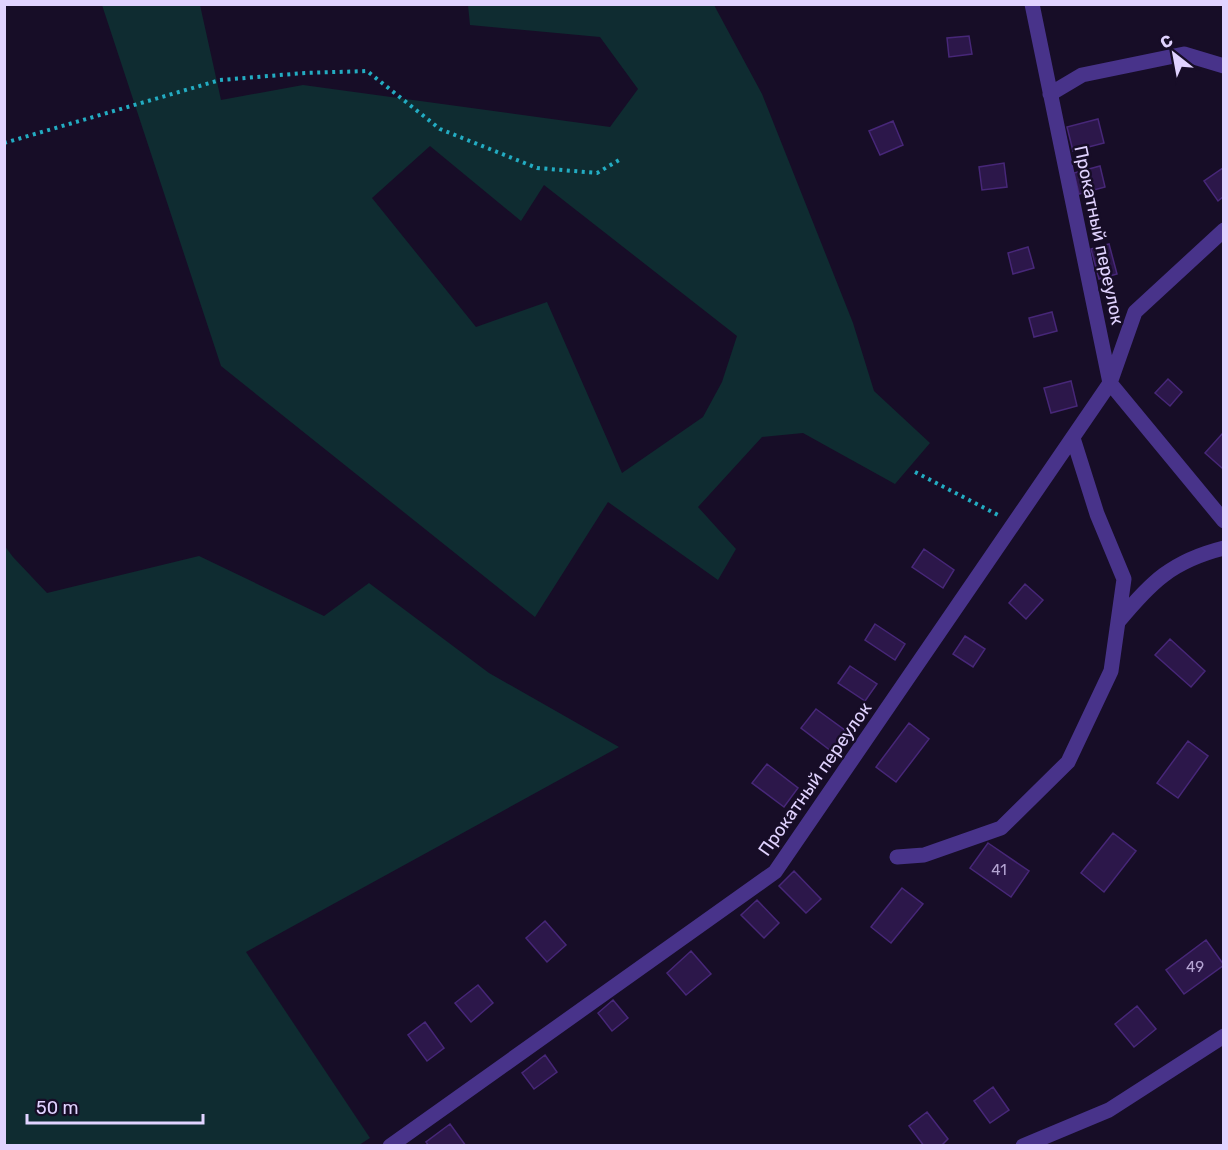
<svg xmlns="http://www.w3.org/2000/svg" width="1228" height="1150" viewBox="0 0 1228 1150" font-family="Rubik,sans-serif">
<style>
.green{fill:#0f2c31;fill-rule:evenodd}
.building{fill:#2c174a;stroke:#472778;stroke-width:1.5}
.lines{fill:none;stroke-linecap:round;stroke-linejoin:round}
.path{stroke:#23acc2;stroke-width:4;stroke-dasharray:3 4.5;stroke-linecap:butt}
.minor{stroke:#48338a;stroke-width:15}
.labels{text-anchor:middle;stroke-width:5;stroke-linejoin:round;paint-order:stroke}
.number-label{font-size:15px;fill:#b4a4d2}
.street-label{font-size:18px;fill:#e1d3ff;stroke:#170d27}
</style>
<rect width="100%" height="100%" fill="#170d27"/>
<path class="green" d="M 102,5 L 200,5 L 221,100 L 303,85 L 610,127 L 638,89 L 600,37 L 470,25 L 468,5 L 714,5 L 762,94 L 853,323 L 874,391 L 930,443 L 895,484 L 803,433 L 762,437 L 698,507 L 736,549 L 718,580 L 608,502 L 535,617 L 221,366 ZM 430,146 L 521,221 L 544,185 L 737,336 L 722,382 L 703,417 L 622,473 L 547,302 L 476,327 L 372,198 Z
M 4,545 L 13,557 L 47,593 L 199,556 L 324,616 L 369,583 L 489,673 L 619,747 L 246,952 L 370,1138 L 359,1145 L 5,1145 Z"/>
<path class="building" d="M 969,36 L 972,54 L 949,57 L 947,38 Z
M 1098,119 L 1104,143 L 1073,151 L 1067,127 Z
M 893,121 L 903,145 L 880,155 L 869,131 Z
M 1004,163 L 1007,187 L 982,190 L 979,167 Z
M 1100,166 L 1105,187 L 1079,194 L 1074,173 Z
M 1223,168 L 1224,196 L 1218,201 L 1204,181 Z
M 1109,244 L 1117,274 L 1099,279 L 1091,249 Z
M 1028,247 L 1034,268 L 1013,274 L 1008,253 Z
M 1052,312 L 1057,331 L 1034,337 L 1029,318 Z
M 1168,379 L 1182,392 L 1170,406 L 1155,393 Z
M 1071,381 L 1077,406 L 1051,413 L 1044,388 Z
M 1222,434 L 1224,436 L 1224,466 L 1222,468 L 1205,453 Z
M 924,549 L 954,570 L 943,588 L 912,567 Z
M 1025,584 L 1043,600 L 1026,619 L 1009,603 Z
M 875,624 L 905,644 L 895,660 L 865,640 Z
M 965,636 L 985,649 L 973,667 L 953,654 Z
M 1170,639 L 1205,671 L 1191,687 L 1155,655 Z
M 850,666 L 877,684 L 865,701 L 838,683 Z
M 816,709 L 846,731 L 831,751 L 801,728 Z
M 909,723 L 929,739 L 896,782 L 876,767 Z
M 1188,741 L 1208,756 L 1178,798 L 1157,783 Z
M 767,764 L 798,788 L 784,807 L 752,783 Z
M 1113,833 L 1136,851 L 1104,892 L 1081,873 Z
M 988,843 L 1029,871 L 1011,897 L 970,868 Z
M 794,871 L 821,899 L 806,913 L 779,886 Z
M 902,888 L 923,904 L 891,943 L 871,927 Z
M 757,900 L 779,923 L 764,938 L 741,915 Z
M 545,921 L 566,945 L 547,962 L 526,938 Z
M 1206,940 L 1224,965 L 1184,994 L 1166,970 Z
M 691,951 L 711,974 L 686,995 L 667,973 Z
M 478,985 L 493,1003 L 471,1022 L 455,1003 Z
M 613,1000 L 628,1018 L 612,1031 L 598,1013 Z
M 1137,1006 L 1156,1029 L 1134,1047 L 1115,1024 Z
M 425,1022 L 444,1048 L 427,1061 L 408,1035 Z
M 545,1055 L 557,1072 L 534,1089 L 522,1073 Z
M 993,1087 L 1009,1110 L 990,1123 L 974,1101 Z
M 927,1112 L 948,1139 L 941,1146 L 924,1146 L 909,1126 Z
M 450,1124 L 466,1146 L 429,1146 L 426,1142 Z"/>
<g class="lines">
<path class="path" d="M 4,143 L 220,80 L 305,73 L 367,71 L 440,129 L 537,168 L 597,173 L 621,159
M 915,472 L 998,515"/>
<path class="minor" d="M 1032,4 L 1110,383 L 1224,521
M 1050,94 L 1082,75 L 1184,54 L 1224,66
M 1118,622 C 1151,582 1172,561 1224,548
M 897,857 L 924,855 L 1001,828 L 1068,762 L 1111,671 L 1124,579 L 1097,514 L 1073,438
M 390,1146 L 775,872 L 1110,383 L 1135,312 L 1224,230
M 1023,1146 L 1109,1110 L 1224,1036"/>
</g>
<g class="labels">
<g class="number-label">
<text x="999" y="875">41</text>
<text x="1195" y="972">49</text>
</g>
<g class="street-label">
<text transform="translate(1099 235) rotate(78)" y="6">Прокатный переулок</text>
<text transform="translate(815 779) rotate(-55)" y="6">Прокатный переулок</text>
</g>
</g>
<rect width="1228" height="1150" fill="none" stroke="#e1d3ff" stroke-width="12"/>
<g transform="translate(1174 54) rotate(329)" stroke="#170d27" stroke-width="4.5" paint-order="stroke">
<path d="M0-4.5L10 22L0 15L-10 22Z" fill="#e1d3ff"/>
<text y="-9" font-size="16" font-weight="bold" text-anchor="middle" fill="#e1d3ff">С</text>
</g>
<path d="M27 1114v9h176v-9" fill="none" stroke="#e1d3ff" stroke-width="3"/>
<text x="36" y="1114" font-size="18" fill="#e1d3ff" stroke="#170d27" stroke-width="4.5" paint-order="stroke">50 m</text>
</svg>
